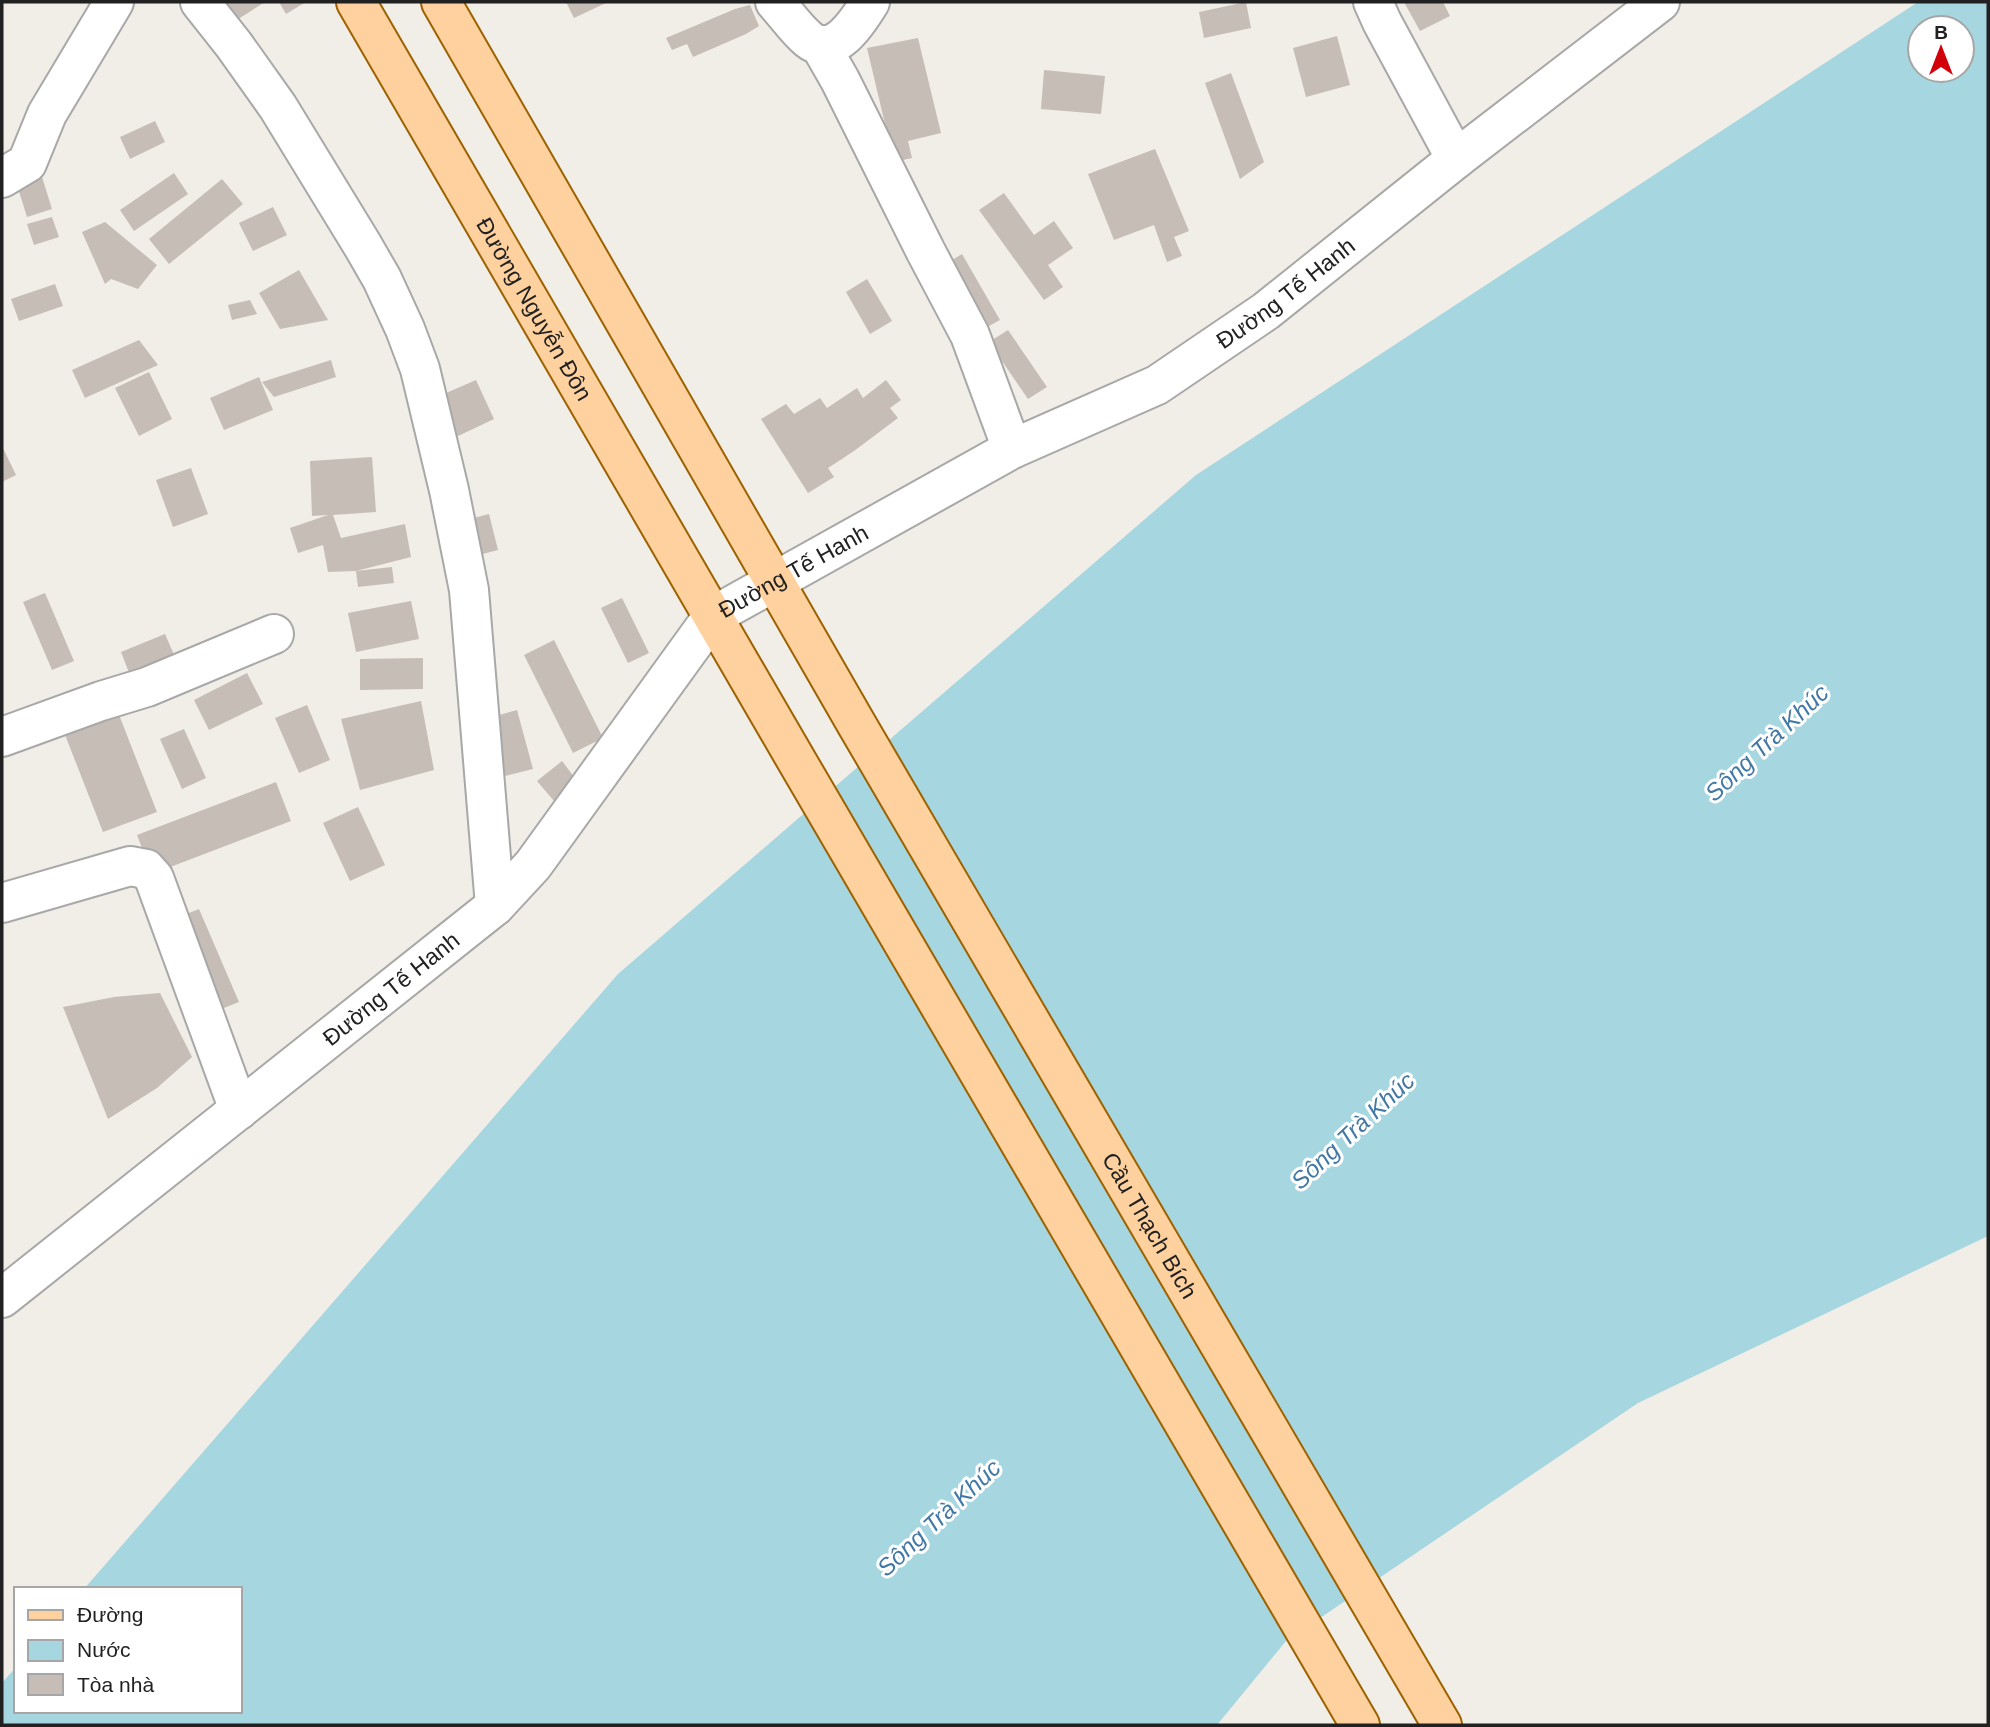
<svg xmlns="http://www.w3.org/2000/svg" width="1990" height="1727" viewBox="0 0 1990 1727" font-family="Helvetica,sans-serif">
<style>
.water{fill:#a6d6e0;fill-rule:evenodd}
.building{fill:#c6bdb6}
.lines{fill:none;stroke-linecap:round;stroke-linejoin:round}
.minor-casing{stroke:#a8a8a8;stroke-width:42}
.major-casing{stroke:#9d6200;stroke-width:42}
.minor{stroke:#fff;stroke-width:38}
.major{stroke:#ffd19e;stroke-width:38}
.labels{text-anchor:middle;stroke-width:6;stroke-linejoin:round;paint-order:stroke}
.street-label{font-size:23px;fill:#212121;stroke:#fff}
.water-label{font-size:24px;font-style:italic;fill:#4278a5;stroke:#fff}
</style>
<rect width="100%" height="100%" fill="#f1ede7"/>
<path class="water" d="M 1918,2 L 1988,2 L 1988,1236 L 1638,1403 L 1286,1641 L 1217,1725 L 2,1725 L 2,1683 L 16,1667 L 16,1711 L 240,1711 L 240,1589 L 84,1589 L 618,974 L 1196,475 ZM 1920,28 L 1962,28 L 1962,70 L 1920,70 Z"/>
<path class="building" d="M 218,2 L 265,2 L 232,23 Z
M 279,2 L 306,2 L 286,14 Z
M 566,2 L 608,2 L 574,18 Z
M 1246,2 L 1251,28 L 1204,38 L 1199,12 Z
M 1404,2 L 1443,2 L 1450,16 L 1420,31 Z
M 750,5 L 759,26 L 746,34 L 693,57 L 687,44 L 672,50 L 666,38 L 735,9 Z
M 1337,36 L 1350,85 L 1306,97 L 1293,48 Z
M 918,38 L 941,133 L 908,141 L 912,158 L 894,162 L 867,48 Z
M 1044,70 L 1105,76 L 1101,114 L 1041,109 Z
M 1231,73 L 1264,162 L 1240,179 L 1205,83 Z
M 155,121 L 165,142 L 130,159 L 120,137 Z
M 1155,149 L 1189,231 L 1174,237 L 1182,256 L 1167,262 L 1154,225 L 1114,240 L 1088,174 Z
M 174,173 L 188,194 L 134,231 L 120,210 Z
M 42,177 L 52,209 L 27,217 L 17,185 Z
M 222,179 L 243,204 L 169,264 L 149,239 Z
M 1004,193 L 1034,235 L 1054,221 L 1073,248 L 1048,265 L 1063,287 L 1044,300 L 979,210 Z
M 273,207 L 287,235 L 253,251 L 239,223 Z
M 52,217 L 59,237 L 34,245 L 27,224 Z
M 105,222 L 157,265 L 138,289 L 111,279 L 105,284 L 82,232 Z
M 962,254 L 1000,320 L 980,331 L 941,267 Z
M 299,270 L 328,320 L 280,329 L 259,293 Z
M 867,279 L 892,321 L 870,334 L 846,292 Z
M 55,284 L 63,306 L 19,321 L 11,299 Z
M 250,300 L 257,314 L 232,320 L 228,305 Z
M 1008,330 L 1047,387 L 1028,399 L 989,342 Z
M 139,340 L 158,365 L 85,398 L 72,370 Z
M 331,360 L 336,377 L 274,397 L 262,382 Z
M 149,372 L 172,419 L 139,436 L 115,388 Z
M 259,377 L 273,410 L 224,430 L 210,398 Z
M 476,380 L 494,419 L 456,437 L 437,397 Z
M 886,380 L 901,400 L 890,408 L 898,418 L 854,451 L 828,468 L 834,477 L 808,493 L 761,419 L 786,404 L 794,414 L 820,398 L 827,408 L 857,388 L 863,398 Z
M 2,446 L 16,475 L 2,482 Z
M 372,457 L 376,512 L 333,515 L 341,538 L 405,524 L 411,557 L 356,571 L 328,572 L 323,545 L 298,553 L 290,528 L 328,515 L 312,516 L 310,461 Z
M 191,468 L 208,514 L 173,527 L 156,480 Z
M 489,514 L 498,550 L 471,557 L 462,521 Z
M 392,567 L 394,583 L 358,587 L 356,571 Z
M 45,593 L 74,661 L 52,670 L 23,602 Z
M 622,598 L 649,653 L 628,663 L 601,608 Z
M 411,601 L 419,639 L 356,652 L 348,613 Z
M 165,634 L 175,657 L 130,675 L 121,652 Z
M 554,640 L 603,738 L 573,753 L 524,655 Z
M 423,658 L 423,689 L 360,690 L 360,659 Z
M 247,673 L 263,704 L 209,730 L 194,700 Z
M 421,701 L 434,770 L 360,790 L 341,719 Z
M 114,702 L 157,812 L 103,832 L 60,722 Z
M 307,705 L 330,760 L 299,773 L 275,718 Z
M 517,710 L 533,769 L 505,776 L 489,718 Z
M 184,729 L 206,778 L 182,789 L 160,739 Z
M 562,761 L 578,782 L 554,801 L 537,781 Z
M 276,782 L 291,821 L 152,874 L 137,835 Z
M 358,807 L 385,865 L 350,881 L 323,823 Z
M 199,909 L 239,1002 L 219,1010 L 179,917 Z
M 160,993 L 192,1057 L 157,1088 L 108,1119 L 63,1007 L 114,997 Z"/>
<g class="lines">
<g class="minor-casing">
<g id="minor">
<path d="M 200,2 L 234,45 L 278,107 L 363,246 L 382,279 L 405,329 L 420,369 L 449,490 L 469,590 L 495,906"/>
<path d="M 775,2 C 786,14 796,29 808,39 C 834,61 859,20 870,2"/>
<path d="M 1373,2 L 1382,22 L 1456,159"/>
<path d="M 820,45 L 840,80 L 925,250 L 970,335 L 1012,449"/>
<path d="M 2,178 L 27,163 L 47,114 L 114,2"/>
<path d="M 2,737 L 101,701 L 147,687 L 274,634"/>
<path d="M 2,903 L 130,866 L 146,869 L 154,878 L 239,1110"/>
<path id="s1" d="M 2,1298 L 495,906 L 533,865 L 713,616 L 1012,449 L 1157,385 L 1266,311 L 1456,159 L 1660,2"/>
</g>
</g>
<g class="major-casing">
<g id="major">
<path id="s2" d="M 356,2 L 798,763 L 1360,1725"/>
<path id="s3" d="M 441,2 L 857,725 L 1442,1725"/>
</g>
</g>
<use href="#minor" class="minor"/>
<use href="#major" class="major"/>
</g>
<g class="labels">
<g class="street-label">
<text dy="8" stroke="none"><textPath href="#s1" startOffset="1652">Đường Tế Hanh</textPath></text>
<text dy="8" stroke="none"><textPath href="#s2" startOffset="355">Đường Nguyễn Đôn</textPath></text>
<text dy="8" stroke="none"><textPath href="#s1" startOffset="1085">Đường Tế Hanh</textPath></text>
<text dy="8" stroke="none"><textPath href="#s1" startOffset="497">Đường Tế Hanh</textPath></text>
<text dy="8" stroke="none"><textPath href="#s3" startOffset="1414">Cầu Thạch Bích</textPath></text>
</g>
<g class="water-label">
<text transform="translate(1767 743) rotate(-43)" y="8">Sông Trà Khúc</text>
<text transform="translate(1353 1131) rotate(-43)" y="8">Sông Trà Khúc</text>
<text transform="translate(939 1518) rotate(-43)" y="8">Sông Trà Khúc</text>
</g>
</g>
<rect width="1990" height="1727" fill="none" stroke="#212121" stroke-width="7"/>
<rect x="14" y="1587" width="228" height="126" fill="#ffffff" stroke="#a6a6a6" stroke-width="2"/>
<rect x="28" y="1610" width="35" height="10" fill="#ffd19e" stroke="#a6a6a6" stroke-width="2"/>
<text x="77" y="1622" font-size="21" fill="#212121">Đường</text>
<rect x="28" y="1640" width="35" height="21" fill="#a6d6e0" stroke="#a6a6a6" stroke-width="2"/>
<text x="77" y="1657" font-size="21" fill="#212121">Nước</text>
<rect x="28" y="1674" width="35" height="21" fill="#c6bdb6" stroke="#a6a6a6" stroke-width="2"/>
<text x="77" y="1692" font-size="21" fill="#212121">Tòa nhà</text>
<g transform="translate(1941 49)"><circle r="33" fill="#ffffff" stroke="#a6a6a6" stroke-width="2"/>
<path d="M0-5L12 26L0 18L-12 26Z" fill="#d10009"/>
<text y="-10" font-size="19" font-weight="bold" text-anchor="middle" fill="#212121">B</text>
</g>
</svg>
